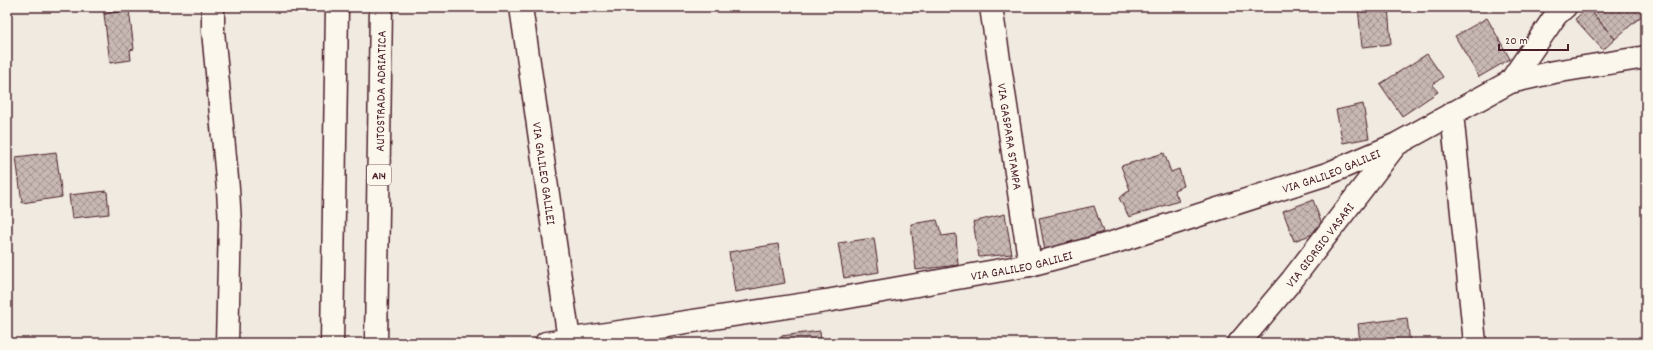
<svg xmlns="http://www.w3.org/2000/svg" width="1653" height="350" viewBox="0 0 1653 350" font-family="Dekko,sans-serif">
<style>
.building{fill:url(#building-cross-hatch);stroke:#4a1f2b}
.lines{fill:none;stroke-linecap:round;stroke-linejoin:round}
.minor-casing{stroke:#4a1f2b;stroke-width:25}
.highway-casing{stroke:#4a1f2b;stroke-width:25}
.minor{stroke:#fbf7ec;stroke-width:22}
.highway{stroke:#fbf7ec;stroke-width:22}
.labels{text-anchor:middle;stroke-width:3;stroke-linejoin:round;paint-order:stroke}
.shield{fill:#fbf7ec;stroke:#7f6065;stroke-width:1}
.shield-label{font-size:12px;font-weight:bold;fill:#4a1f2b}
.street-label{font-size:13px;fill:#4a1f2b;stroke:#fbf7ec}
</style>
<defs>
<pattern id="building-cross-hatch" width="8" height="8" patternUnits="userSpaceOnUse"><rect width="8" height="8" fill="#c8b8b3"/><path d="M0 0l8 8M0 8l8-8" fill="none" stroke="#a49592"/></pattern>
</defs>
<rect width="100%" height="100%" fill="#f0eae0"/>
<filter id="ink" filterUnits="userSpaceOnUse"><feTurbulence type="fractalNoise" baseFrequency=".025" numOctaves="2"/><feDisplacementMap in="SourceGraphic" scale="8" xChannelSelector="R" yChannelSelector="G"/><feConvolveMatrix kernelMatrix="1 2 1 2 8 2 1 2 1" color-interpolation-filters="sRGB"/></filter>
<g filter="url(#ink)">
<path class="building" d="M 103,7 L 131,7 L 131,10 L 104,14 Z
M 1358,7 L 1388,7 L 1391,44 L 1362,47 Z
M 1589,7 L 1646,7 L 1646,12 L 1615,39 L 1588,8 Z
M 1588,8 L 1615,39 L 1603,50 L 1575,19 Z
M 129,10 L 134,49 L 130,50 L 131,60 L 110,63 L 104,14 Z
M 1487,18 L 1510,59 L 1479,77 L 1455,36 Z
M 1427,54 L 1443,77 L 1432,85 L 1438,92 L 1402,116 L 1380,84 Z
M 1363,104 L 1369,138 L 1343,143 L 1336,110 Z
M 56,152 L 62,197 L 22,203 L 16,157 Z
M 1164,153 L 1171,172 L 1179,169 L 1184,186 L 1174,190 L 1179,201 L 1129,217 L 1119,198 L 1130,190 L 1121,166 Z
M 107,191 L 109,214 L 72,218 L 69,195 Z
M 1313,200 L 1324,230 L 1294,241 L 1283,211 Z
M 1094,206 L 1103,232 L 1045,251 L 1039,218 Z
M 1005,214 L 1012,254 L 979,257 L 973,222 Z
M 937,220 L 942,236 L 956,234 L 958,265 L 916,270 L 911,224 Z
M 874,238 L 879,272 L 844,278 L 838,243 Z
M 778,244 L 785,283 L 735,292 L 729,252 Z
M 1407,318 L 1410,343 L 1360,343 L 1358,324 Z
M 820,331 L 821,343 L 782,343 L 781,336 Z"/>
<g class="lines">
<g class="minor-casing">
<g id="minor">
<path d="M 213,7 L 213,31 L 228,189 L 230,224 L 227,343"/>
<path id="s1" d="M 521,7 L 569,340"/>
<path id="s2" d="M 991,7 L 1030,265"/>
<path d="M 1510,82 L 1556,15 L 1565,7"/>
<path d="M 1452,113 L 1475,343"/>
<path id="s3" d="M 546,343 L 826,301 L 1030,265 L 1112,243 L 1327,174 L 1397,144 L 1510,82 L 1554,72 L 1646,57"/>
<path id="s4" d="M 1239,343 L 1292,280 L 1395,146"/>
</g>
</g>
<g class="highway-casing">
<g id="highway">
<path d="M 332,343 L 337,7"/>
<path id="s5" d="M 376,343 L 381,7"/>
</g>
</g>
<use href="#minor" class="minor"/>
<use href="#highway" class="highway"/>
</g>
</g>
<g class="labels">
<rect class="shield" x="367" y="165" width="24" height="20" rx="3"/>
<g class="shield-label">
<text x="379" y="179">A14</text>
</g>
<g class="street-label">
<text dy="5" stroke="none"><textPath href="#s5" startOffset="252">AUTOSTRADA ADRIATICA</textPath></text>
<text dy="5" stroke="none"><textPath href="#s2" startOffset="131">VIA GASPARA STAMPA</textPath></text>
<text dy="5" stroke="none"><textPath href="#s3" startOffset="806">VIA GALILEO GALILEI</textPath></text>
<text dy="5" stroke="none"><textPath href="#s1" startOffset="168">VIA GALILEO GALILEI</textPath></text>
<text dy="5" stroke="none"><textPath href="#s4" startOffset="127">VIA GIORGIO VASARI</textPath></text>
<text dy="5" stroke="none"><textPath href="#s3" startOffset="482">VIA GALILEO GALILEI</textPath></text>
</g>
</g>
<rect width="1653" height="350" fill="none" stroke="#fbf7ec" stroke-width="24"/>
<rect x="12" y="12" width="1629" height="326" fill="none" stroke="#4a1f2b" stroke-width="1.5" filter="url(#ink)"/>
<path d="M1499 44v6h69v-6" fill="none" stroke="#4a1f2b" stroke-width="2"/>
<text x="1505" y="44" font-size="12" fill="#4a1f2b" stroke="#fbf7ec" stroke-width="3" paint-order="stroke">20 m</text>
</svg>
